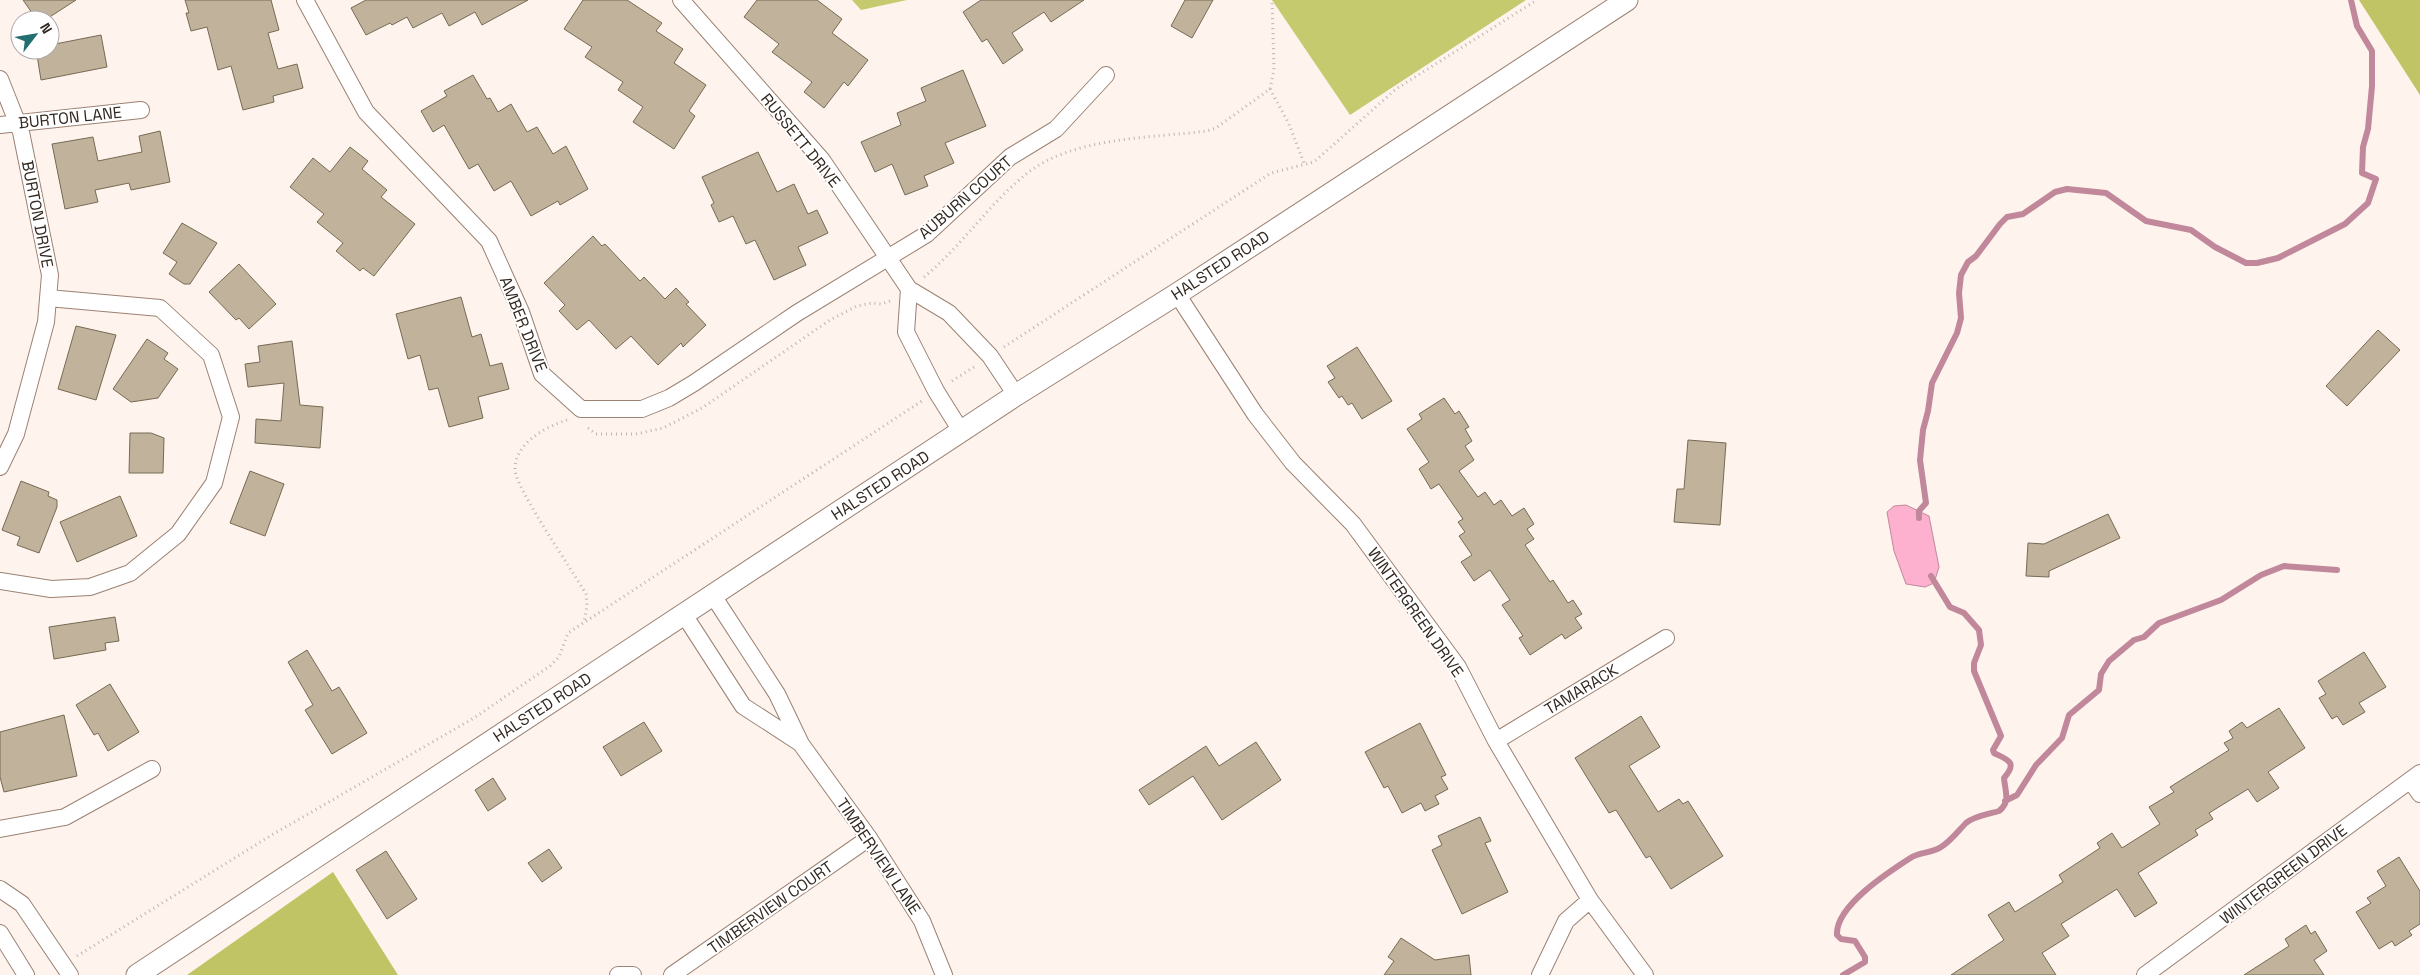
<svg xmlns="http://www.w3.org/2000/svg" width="2420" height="975" viewBox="0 0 2420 975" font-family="'Space Grotesk',sans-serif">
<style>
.green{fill:#c6ca6e}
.forest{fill:#c0c465}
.water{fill:#fdb1ce;stroke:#c0889a}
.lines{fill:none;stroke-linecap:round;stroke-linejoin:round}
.stream{stroke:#c0889a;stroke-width:6}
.building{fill:#c1b39b;stroke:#776a53}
.minor-casing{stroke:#9b8273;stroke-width:18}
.tertiary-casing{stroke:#9b8273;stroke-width:23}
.path{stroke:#bfb4ae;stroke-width:3;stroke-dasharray:1 4;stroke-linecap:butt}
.minor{stroke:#fff;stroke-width:16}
.tertiary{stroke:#fff;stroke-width:21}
.labels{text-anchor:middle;stroke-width:4;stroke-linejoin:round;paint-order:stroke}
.street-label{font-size:16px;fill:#322821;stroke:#fff}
</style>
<rect width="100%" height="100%" fill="#fef3ed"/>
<path class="green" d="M 852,0 L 907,0 L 861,10 Z
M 1272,0 L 1526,0 L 1350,115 Z"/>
<path class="forest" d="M 2359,0 L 2420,0 L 2420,95 Z
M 333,872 L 398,975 L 187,975 Z"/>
<path class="water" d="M 1906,505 L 1929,516 L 1939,567 L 1934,583 L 1925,587 L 1906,584 L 1894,551 L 1887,512 L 1894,506 Z"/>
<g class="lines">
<path class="stream" d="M 1919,518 L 1919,511 L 1926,503 L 1920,460 L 1923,430 L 1928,411 L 1932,383 L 1957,333 L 1961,318 L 1959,293 L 1961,275 L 1968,262 L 1976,256 L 2000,224 L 2007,217 L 2023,214 L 2055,192 L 2067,189 L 2106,193 L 2146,221 L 2191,230 L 2215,247 L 2246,263 L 2257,263 L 2278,258 L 2345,224 L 2368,203 L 2376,179 L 2362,173 L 2363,147 L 2368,129 L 2372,86 L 2372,51 L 2357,26 L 2351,0
M 2005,801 L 2017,795 L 2036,765 L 2062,738 L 2069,715 L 2099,690 L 2101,674 L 2109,661 L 2134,640 L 2144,637 L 2159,623 L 2221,600 L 2261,575 L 2284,566 L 2337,570
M 1843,975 L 1865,962 L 1865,957 L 1855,941 L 1841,939 L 1837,935 C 1835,906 1890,871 1912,857 C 1921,852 1932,853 1941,847 C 1951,841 1958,831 1966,823 C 1974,816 1989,814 1999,811 C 2011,802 2005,791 2004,778 C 2018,762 2008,760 1994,753 L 1993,750 L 2001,736 L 1974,671 L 1974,663 L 1981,645 L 1979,630 L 1964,613 L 1950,607 L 1931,576"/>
</g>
<path class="building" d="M 23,0 L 76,0 L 45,20 L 37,20 Z
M 185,0 L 271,0 L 279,30 L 268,33 L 278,69 L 297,64 L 303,88 L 273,96 L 274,102 L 243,110 L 231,66 L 218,70 L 207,27 L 191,31 L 186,13 L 189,13 Z
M 366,0 L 528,0 L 482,25 L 475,12 L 449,26 L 442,13 L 413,28 L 407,17 L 392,25 L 390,23 L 366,35 L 351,8 Z
M 583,0 L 627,0 L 662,23 L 656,31 L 683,49 L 674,63 L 706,85 L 689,111 L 695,116 L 674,149 L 633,122 L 643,107 L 618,90 L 623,82 L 585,57 L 592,47 L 564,29 Z
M 757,0 L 817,0 L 842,19 L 832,33 L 868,60 L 848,86 L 844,82 L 824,108 L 804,92 L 812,82 L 772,52 L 779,44 L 744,17 Z
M 981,0 L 1084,0 L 1051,22 L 1044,12 L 1012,33 L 1023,50 L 1003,64 L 987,39 L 982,42 L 963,12 Z
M 1185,0 L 1213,0 L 1192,38 L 1171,26 Z
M 101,35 L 107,67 L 41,80 L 37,55 L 50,52 L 50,45 Z
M 963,70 L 986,126 L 945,143 L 954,163 L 924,176 L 928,186 L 905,195 L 892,164 L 875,172 L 861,142 L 901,125 L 897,113 L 926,101 L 921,88 Z
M 473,75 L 487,99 L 490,98 L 498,112 L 511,104 L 527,132 L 537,127 L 553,154 L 566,146 L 588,189 L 560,205 L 558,201 L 531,216 L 511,181 L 494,191 L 478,164 L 469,169 L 444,125 L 433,132 L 421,111 L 447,96 L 444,91 Z
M 160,131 L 170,182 L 131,190 L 129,183 L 95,190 L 98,202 L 65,209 L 52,144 L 93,137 L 98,161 L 142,152 L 139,136 Z
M 350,147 L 368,161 L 362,169 L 387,190 L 381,197 L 415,224 L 374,276 L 363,268 L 360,271 L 336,251 L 343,243 L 317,222 L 324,214 L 290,187 L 313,158 L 330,172 Z
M 758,152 L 777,192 L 794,184 L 808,214 L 817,210 L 828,233 L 798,247 L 806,265 L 774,280 L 755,240 L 746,244 L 733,216 L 719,222 L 711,205 L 714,203 L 702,177 Z
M 182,223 L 217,243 L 190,284 L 184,284 L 169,274 L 177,262 L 163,253 Z
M 593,236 L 602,246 L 605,244 L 640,281 L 644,277 L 665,299 L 676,288 L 689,302 L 686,304 L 706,325 L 683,347 L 681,343 L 658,365 L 631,336 L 616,349 L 589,320 L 577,330 L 559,311 L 565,305 L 544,283 Z
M 239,264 L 276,304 L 249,329 L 239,318 L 236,320 L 209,292 Z
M 461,297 L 472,337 L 481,334 L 490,366 L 502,363 L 509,389 L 478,397 L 483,418 L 449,427 L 438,388 L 429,390 L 420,355 L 408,359 L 396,314 Z
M 76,326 L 116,335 L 96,400 L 58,389 Z
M 2378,330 L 2400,350 L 2347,406 L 2326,386 Z
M 147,339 L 168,353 L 164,359 L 178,369 L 158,398 L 131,402 L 113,389 Z
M 292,341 L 300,405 L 323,407 L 320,448 L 255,443 L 256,419 L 281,421 L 284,383 L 248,387 L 245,364 L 260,362 L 258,346 Z
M 1357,347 L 1392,401 L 1362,419 L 1352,403 L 1348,405 L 1342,396 L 1339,398 L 1328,382 L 1335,378 L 1327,366 Z
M 1444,398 L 1455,414 L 1459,411 L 1469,427 L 1465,429 L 1472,441 L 1465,446 L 1474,460 L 1459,471 L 1478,497 L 1485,492 L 1494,505 L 1501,500 L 1512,516 L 1524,508 L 1534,524 L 1527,529 L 1534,539 L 1525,545 L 1550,582 L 1553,580 L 1568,603 L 1573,600 L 1582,614 L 1575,618 L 1582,628 L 1565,639 L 1562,634 L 1530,655 L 1519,638 L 1523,636 L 1502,605 L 1510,600 L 1490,570 L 1474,581 L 1461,562 L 1472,555 L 1459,536 L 1465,532 L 1458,522 L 1463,519 L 1439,484 L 1431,489 L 1419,469 L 1429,462 L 1407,429 L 1422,419 L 1419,414 Z
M 130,433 L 151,433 L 164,438 L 163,473 L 129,473 Z
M 1688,440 L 1726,443 L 1720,525 L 1674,522 L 1677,489 L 1684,489 Z
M 250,471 L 284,484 L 265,536 L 230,523 Z
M 21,481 L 49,492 L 48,496 L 57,500 L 57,507 L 39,553 L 17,545 L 20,537 L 2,530 Z
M 120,496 L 137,536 L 77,562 L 60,522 Z
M 2108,514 L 2120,538 L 2049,571 L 2049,577 L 2026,576 L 2028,543 L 2044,544 Z
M 115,617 L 119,641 L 105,643 L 106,650 L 54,659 L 49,627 Z
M 307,650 L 332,691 L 339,687 L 367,733 L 332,754 L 305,710 L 313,705 L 288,662 Z
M 2364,652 L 2386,687 L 2359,703 L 2365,712 L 2343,725 L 2337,716 L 2332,719 L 2319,698 L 2326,694 L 2318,681 Z
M 110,684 L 139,732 L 108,751 L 98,733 L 94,735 L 76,705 Z
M 2279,708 L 2305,748 L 2268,772 L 2279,788 L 2257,802 L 2248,789 L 2209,813 L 2213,819 L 2195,830 L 2198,835 L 2138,873 L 2157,903 L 2135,917 L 2117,889 L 2061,924 L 2069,936 L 2042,953 L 2056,975 L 1951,975 L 2004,940 L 1988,915 L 2009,902 L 2015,912 L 2063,882 L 2059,875 L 2100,848 L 2097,843 L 2112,833 L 2122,848 L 2160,824 L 2149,807 L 2174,792 L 2170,787 L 2229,750 L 2224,743 L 2233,738 L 2229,731 L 2242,722 L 2247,728 Z
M 64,715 L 77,776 L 4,792 L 0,777 L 0,732 Z
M 1641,716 L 1660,747 L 1629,766 L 1658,812 L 1679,799 L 1683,804 L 1688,801 L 1723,856 L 1671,889 L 1650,856 L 1646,858 L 1616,810 L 1609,813 L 1575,758 Z
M 644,722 L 662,751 L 621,776 L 603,747 Z
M 1420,723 L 1446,775 L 1441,777 L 1448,789 L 1435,796 L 1439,804 L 1425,811 L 1421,803 L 1402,813 L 1388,786 L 1384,788 L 1365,752 Z
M 1256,742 L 1281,780 L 1222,820 L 1193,776 L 1149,805 L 1139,790 L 1206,746 L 1219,766 Z
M 493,778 L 506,799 L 488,811 L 475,790 Z
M 1480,817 L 1491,841 L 1485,843 L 1508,892 L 1462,914 L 1432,850 L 1442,845 L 1438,836 Z
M 549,849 L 562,868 L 542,882 L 528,863 Z
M 386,851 L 417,899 L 387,919 L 356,870 Z
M 2399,857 L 2420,891 L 2420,924 L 2409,931 L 2412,935 L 2395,946 L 2392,941 L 2379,949 L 2356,912 L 2371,903 L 2367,898 L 2386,886 L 2377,871 Z
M 2306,925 L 2311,934 L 2315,931 L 2327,951 L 2314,960 L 2324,975 L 2244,975 L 2289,946 L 2285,939 Z
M 1401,938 L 1435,960 L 1469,955 L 1471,975 L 1384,975 L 1394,961 L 1388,957 Z"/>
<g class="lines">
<g class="minor-casing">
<path id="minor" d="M 305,0 L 366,112 L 489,241 L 521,312 L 542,374 L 581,409 L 642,409 L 669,398 L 694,383 L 797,313 L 927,234 L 1010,157 L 1056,129 L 1106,75
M 681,0 L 822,160 L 909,289 L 949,313 L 990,356 L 1016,395
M 0,79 L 21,132 L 50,275 L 46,322 L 16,434 L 0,467
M 0,125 L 141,110
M 909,289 L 906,332 L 936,391 L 961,431
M 1177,294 L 1255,414 L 1293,463 L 1353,524 L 1458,667 L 1496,741 L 1590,900 L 1645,975
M 0,581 L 51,589 L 90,587 L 130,573 L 178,534 L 214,483 L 231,417 L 211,355 L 160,308 L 48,298
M 712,594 L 777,694 L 801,744 L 869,838 L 922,921 L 944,975
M 683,613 L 743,706 L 800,743
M 1496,741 L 1666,638
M 2410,780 L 2420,794
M 0,829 L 65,817 L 152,769
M 0,889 L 22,904 L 70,975
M 0,933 L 26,975
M 618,975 L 633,975
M 672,975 L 869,838
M 1540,975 L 1566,921 L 1590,900
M 2145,975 L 2420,773"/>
</g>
<g class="tertiary-casing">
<path id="tertiary" d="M 137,975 L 1016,395 L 1177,294 L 1627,0"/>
</g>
<path class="path" d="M 1270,89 L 1289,124 L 1304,163
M 924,277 C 961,247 988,205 1025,175 C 1070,137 1151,138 1207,131 L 1216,128 L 1270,89 L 1274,70 L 1272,0
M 1004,347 L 1271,173 L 1314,162 L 1396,89 L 1537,0
M 952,381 L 974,367
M 567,420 C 545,427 514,444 515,470 C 515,487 574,573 586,594 L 587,606 L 584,622
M 588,428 L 596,434 L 636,434 L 663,428 L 702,408 L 830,320 L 857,306 L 872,303 L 881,304 L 890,301
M 77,956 L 270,836 L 474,718 L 550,666 L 559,657 L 568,633 L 922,401"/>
<use href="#minor" class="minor"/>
<use href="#tertiary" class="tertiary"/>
</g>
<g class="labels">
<g class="street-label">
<text transform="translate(70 117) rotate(-6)" y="6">BURTON LANE</text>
<text transform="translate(801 140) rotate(51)" y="6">RUSSETT DRIVE</text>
<text transform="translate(965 197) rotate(-41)" y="6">AUBURN COURT</text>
<text transform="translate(38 214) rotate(79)" y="6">BURTON DRIVE</text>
<text transform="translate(1220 265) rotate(-33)" y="6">HALSTED ROAD</text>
<text transform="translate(524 324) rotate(68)" y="6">AMBER DRIVE</text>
<text transform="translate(880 485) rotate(-33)" y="6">HALSTED ROAD</text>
<text transform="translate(1416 612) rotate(55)" y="6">WINTERGREEN DRIVE</text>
<text transform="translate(1581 689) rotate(-31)" y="6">TAMARACK</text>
<text transform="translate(542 707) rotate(-33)" y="6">HALSTED ROAD</text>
<text transform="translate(879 856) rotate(56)" y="6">TIMBERVIEW LANE</text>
<text transform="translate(2283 874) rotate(-37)" y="6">WINTERGREEN DRIVE</text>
<text transform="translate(770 907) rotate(-35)" y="6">TIMBERVIEW COURT</text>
</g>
</g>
<g transform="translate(35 35) rotate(59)"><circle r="24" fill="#ffffff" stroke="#ada9a6"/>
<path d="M0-4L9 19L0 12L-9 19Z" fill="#226e70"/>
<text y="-8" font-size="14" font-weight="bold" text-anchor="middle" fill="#322821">N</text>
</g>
</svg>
